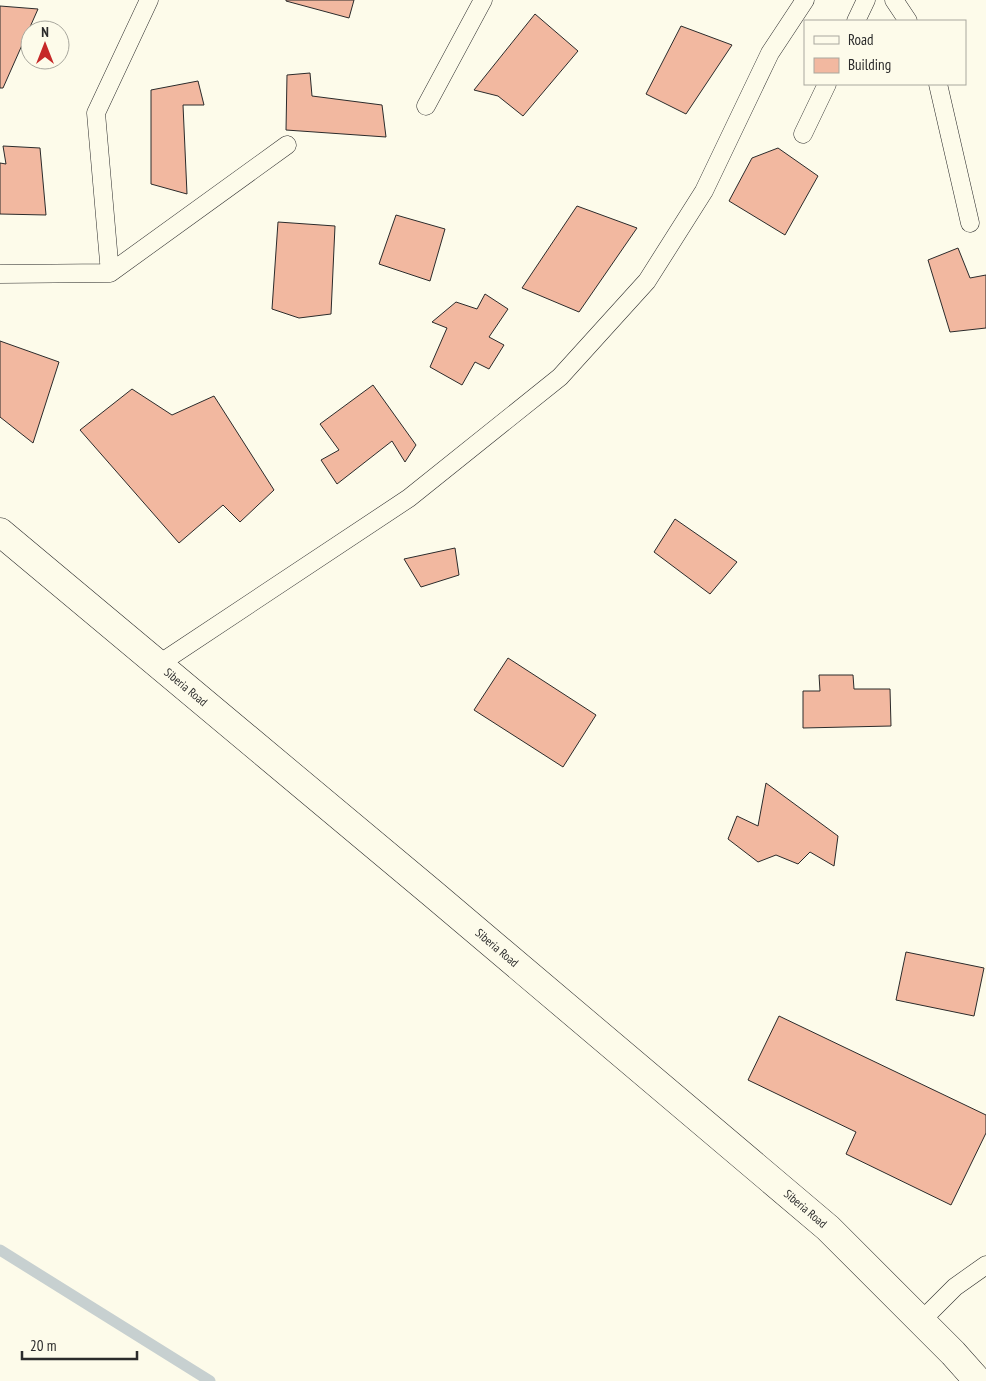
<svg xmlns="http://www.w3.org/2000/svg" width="986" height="1381" viewBox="0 0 986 1381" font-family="'PT Sans Narrow',sans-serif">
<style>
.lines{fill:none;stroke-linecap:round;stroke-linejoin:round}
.stream{stroke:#c7d0d0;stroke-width:11}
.building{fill:#f2b8a0;stroke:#2b2b2b}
.lane-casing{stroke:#2b2b2b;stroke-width:19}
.street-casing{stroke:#2b2b2b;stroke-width:29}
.lane{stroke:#fdfbea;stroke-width:18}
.street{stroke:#fdfbea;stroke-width:28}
.labels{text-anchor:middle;stroke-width:4;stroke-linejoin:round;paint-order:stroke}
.street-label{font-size:12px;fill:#2b2b2b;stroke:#fdfbea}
</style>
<rect width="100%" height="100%" fill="#fdfbea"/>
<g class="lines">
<path class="stream" d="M 0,1250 L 210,1381"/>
</g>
<path class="building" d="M 286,0 L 354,0 L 349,18 L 286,1 Z
M 0,6 L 38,9 L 3,88 L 0,88 Z
M 535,14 L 578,51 L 523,116 L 498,96 L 474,90 Z
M 681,26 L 732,45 L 686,114 L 646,94 Z
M 310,73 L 312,96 L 382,105 L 386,137 L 286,130 L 287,75 Z
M 198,81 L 204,105 L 183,105 L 187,194 L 151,184 L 151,90 Z
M 3,146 L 40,148 L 46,215 L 0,214 L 0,163 L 6,164 Z
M 778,148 L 818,176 L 785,235 L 729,201 L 752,158 Z
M 577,206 L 637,228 L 579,312 L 522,288 Z
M 396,215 L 445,229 L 430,281 L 379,264 Z
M 278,222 L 335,226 L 331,314 L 299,318 L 272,309 Z
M 958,248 L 970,278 L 986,275 L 986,328 L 950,332 L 928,260 Z
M 485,294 L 508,309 L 489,337 L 504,345 L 489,369 L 475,362 L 462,385 L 430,367 L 447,328 L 432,322 L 456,302 L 477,309 Z
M 0,341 L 59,362 L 33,443 L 0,417 Z
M 373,385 L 416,445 L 405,462 L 392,441 L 337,484 L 321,460 L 339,450 L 320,424 Z
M 132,389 L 172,415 L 214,396 L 274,490 L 240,522 L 223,505 L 179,543 L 80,430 Z
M 675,519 L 737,562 L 710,594 L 654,552 Z
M 455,548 L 459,575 L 421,587 L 404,559 Z
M 508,658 L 596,715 L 563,767 L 474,710 Z
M 819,675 L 853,675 L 854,689 L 890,689 L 891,726 L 803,728 L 803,691 L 820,691 Z
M 766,783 L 838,836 L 834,866 L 810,852 L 798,864 L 776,855 L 758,862 L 728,839 L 737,816 L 758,826 Z
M 906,952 L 984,968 L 974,1016 L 896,1000 Z
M 779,1016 L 986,1115 L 986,1133 L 951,1205 L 846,1154 L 856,1132 L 748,1080 Z"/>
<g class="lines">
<g class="lane-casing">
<path id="lane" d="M 894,0 L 908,21
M 856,21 L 866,0
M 938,84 L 970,223
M 426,106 L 483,0
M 803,134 L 827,84
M 110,273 L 96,113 L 149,0
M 0,274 L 110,273 L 287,145
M 159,664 L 409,498 L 560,377 L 647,281 L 704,191 L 770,53 L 805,0
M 921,1321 L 955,1287 L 986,1265"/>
</g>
<g class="street-casing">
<g id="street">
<path id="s1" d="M 0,532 L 432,893 L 828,1228 L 953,1353 L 978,1381"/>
</g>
</g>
<use href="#lane" class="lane"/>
<use href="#street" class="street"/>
</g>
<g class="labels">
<g class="street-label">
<text dy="4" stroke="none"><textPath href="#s1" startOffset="242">Siberia Road</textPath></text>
<text dy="4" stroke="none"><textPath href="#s1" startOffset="648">Siberia Road</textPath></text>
<text dy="4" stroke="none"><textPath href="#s1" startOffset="1052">Siberia Road</textPath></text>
</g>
</g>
<rect x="804" y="20" width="162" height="65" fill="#fdfbea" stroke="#a9a89e"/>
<rect x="814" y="36" width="25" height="8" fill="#fdfbea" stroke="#a9a89e"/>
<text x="848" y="45" font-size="15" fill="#2b2b2b">Road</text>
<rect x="814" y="58" width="25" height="15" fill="#f2b8a0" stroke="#a9a89e"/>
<text x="848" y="70" font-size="15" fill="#2b2b2b">Building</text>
<g transform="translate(45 45)"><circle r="24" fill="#fdfbea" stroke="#a9a89e"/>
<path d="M0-4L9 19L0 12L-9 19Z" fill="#c62828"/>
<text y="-8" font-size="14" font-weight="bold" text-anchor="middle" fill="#2b2b2b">N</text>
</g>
<path d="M22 1351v8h115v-8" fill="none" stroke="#2b2b2b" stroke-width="2.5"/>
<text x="30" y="1351" font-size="15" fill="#2b2b2b" stroke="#fdfbea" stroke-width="4" paint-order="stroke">20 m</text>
</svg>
